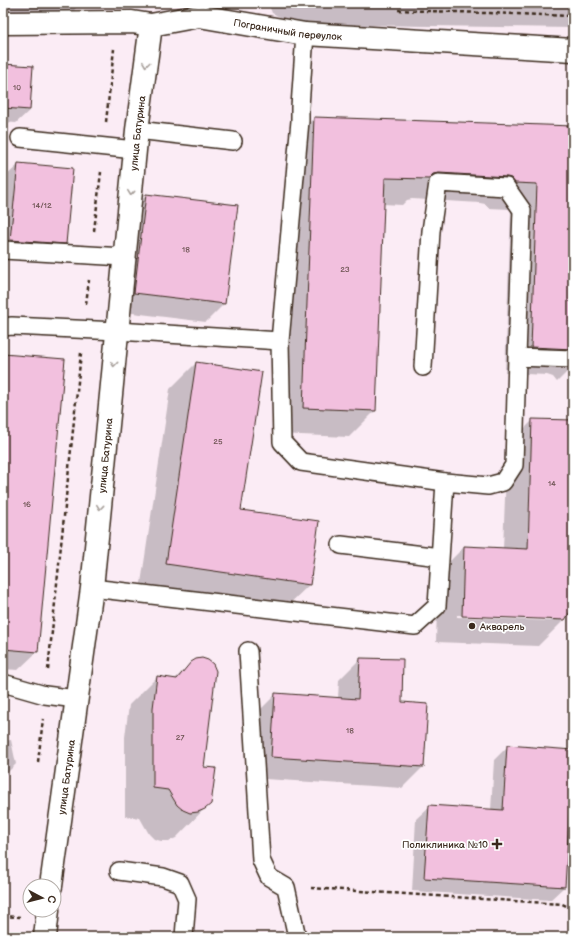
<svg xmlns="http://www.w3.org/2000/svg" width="576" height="940" viewBox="0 0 576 940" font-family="'Balsamiq Sans',sans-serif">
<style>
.shadow{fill:#0003;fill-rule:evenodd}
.building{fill:#f2c0de;stroke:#3b2a1e}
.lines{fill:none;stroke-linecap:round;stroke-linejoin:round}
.lane-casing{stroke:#3b2a1e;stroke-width:20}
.street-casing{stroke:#3b2a1e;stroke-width:25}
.path{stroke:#3b2a1e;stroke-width:2.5;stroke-dasharray:4 3;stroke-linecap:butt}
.lane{stroke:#fff;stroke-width:17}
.street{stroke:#fff;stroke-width:22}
.oneway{stroke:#a79f9a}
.poi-dot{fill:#3b2a1e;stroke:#fff;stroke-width:1.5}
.labels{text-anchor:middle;stroke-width:3.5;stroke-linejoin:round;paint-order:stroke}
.number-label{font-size:8px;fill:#69504e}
.street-label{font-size:10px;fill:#3b2a1e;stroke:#fff}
.poi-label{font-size:10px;fill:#3b2a1e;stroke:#fff;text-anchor:start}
</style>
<rect width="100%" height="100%" fill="#fbecf5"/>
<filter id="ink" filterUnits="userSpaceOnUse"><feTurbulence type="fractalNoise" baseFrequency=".025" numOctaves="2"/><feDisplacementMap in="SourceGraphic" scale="8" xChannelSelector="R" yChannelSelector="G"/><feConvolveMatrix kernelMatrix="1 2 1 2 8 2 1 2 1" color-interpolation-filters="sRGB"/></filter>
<g filter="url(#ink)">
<path class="shadow" d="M 3,3 L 81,3 L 72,12 L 3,12 Z
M 268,3 L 573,3 L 573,28 L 294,24 L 272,13 Z
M 3,65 L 32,67 L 30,110 L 16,123 L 3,122 Z
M 314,118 L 573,127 L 573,366 L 557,382 L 553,377 L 547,375 L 505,373 L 511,209 L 489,208 L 485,204 L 480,203 L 412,199 L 407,200 L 402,205 L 383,204 L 375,411 L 349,437 L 277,434 L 288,144 Z
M 19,164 L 65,243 L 51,257 L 3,254 L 3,200 L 5,177 Z
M 147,195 L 224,304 L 206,322 L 116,311 L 128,213 Z
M 3,355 L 37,652 L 18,670 L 3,669 Z
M 196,363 L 240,511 L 318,522 L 309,585 L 282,611 L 140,590 L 170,389 Z
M 533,420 L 573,421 L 573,605 L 564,620 L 538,646 L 436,642 L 438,573 L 464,547 L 503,549 L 507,446 ZM 457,615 L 551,619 L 551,621 L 457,617 Z
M 360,659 L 401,703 L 427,705 L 423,767 L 402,788 L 250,778 L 255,715 L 276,694 L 338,698 L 339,680 Z
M 191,663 L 203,768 L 210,803 L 176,838 L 169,841 L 161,841 L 154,839 L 149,834 L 140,818 L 125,816 L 125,737 L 129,705 L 157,677 L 174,680 Z
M 11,740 L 16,764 L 3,777 L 3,741 Z
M 507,747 L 564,887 L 550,900 L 412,891 L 416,819 L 430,806 L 491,810 L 494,760 Z"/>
<path class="building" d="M 3,64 L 33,66 L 30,110 L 3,108 Z
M 314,117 L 573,126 L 573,349 L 531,347 L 537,184 L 515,183 L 511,178 L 507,177 L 439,173 L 433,174 L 429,179 L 385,178 L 376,411 L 303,408 Z
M 18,163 L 73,168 L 66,244 L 10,240 Z
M 146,194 L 238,205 L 225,304 L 134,293 Z
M 3,354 L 65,359 L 38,652 L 3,649 Z
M 196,362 L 262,372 L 241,510 L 319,521 L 310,585 L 166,564 Z
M 532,419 L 573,420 L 573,607 L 565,620 L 462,616 L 464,546 L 528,549 Z
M 202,658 L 208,660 L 213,664 L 216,671 L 204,767 L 216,768 L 211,804 L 205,809 L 198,812 L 190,813 L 183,810 L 177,805 L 168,790 L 153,788 L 153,708 L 157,676 L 177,679 L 191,662 L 196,659 Z
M 360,658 L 403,659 L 402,702 L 428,704 L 424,767 L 271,757 L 275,693 L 358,699 Z
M 507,745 L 573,750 L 565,887 L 424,878 L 429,805 L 503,810 Z"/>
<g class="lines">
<g class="lane-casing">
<path id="lane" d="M 137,130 L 233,141
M 20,138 L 135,150
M 3,250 L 124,257
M 3,327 L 12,326 L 117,331 L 280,341
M 423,367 L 431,231 L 438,183 L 506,187 L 522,210 L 517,357
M 445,482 L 488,486 L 503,482 L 514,465 L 517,357 L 573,359
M 341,545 L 440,557
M 92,588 L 415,626 L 437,606 L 445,482 L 301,462 L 282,442 L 280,341 L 300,121 L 300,107 L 305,34
M 248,651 L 261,860 L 269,877 L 286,887 L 297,937
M 3,683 L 45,695 L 76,699
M 119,871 L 163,877 L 180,883 L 187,899 L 184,937"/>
</g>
<g class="street-casing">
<g id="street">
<path id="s1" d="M 3,23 L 132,22 L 151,25 L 199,16 L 305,34 L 573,50"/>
<path id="s2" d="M 51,886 L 92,588 L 137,130 L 151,25"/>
<path d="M 45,937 L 48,910"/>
</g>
</g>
<path class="path" d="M 398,10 L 573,16
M 106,122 L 114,49
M 94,231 L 101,172
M 86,304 L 89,280
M 48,670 L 81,353
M 38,762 L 43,719
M 311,888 L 562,904 L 573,909
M 3,916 L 20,917"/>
<use href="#lane" class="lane"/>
<use href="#street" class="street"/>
</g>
<defs><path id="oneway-chevron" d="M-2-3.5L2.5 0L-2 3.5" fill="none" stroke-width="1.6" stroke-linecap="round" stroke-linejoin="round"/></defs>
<g class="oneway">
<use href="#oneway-chevron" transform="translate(146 64) rotate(97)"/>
<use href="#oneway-chevron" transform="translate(131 193) rotate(96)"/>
<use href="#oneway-chevron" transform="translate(114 364) rotate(96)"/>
<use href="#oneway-chevron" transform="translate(100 507) rotate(96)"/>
</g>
</g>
<g class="poi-dot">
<circle cx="472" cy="626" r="4"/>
<path d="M495 838h4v4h4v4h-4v4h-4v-4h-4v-4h4z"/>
</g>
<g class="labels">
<g class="number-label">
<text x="17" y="90">10</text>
<text x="42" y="208">14/12</text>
<text x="186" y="252">18</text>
<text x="345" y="272">23</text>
<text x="218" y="444">25</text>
<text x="552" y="486">14</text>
<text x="27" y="507">16</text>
<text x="350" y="733">18</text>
<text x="180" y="740">27</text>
</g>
<g class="street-label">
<text dy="4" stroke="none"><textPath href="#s1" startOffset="287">Пограничный переулок</textPath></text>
<text dy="4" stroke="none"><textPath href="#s2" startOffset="758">улица Батурина</textPath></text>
<text dy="4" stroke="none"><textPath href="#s2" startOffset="434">улица Батурина</textPath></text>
<text dy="4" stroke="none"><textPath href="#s2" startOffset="110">улица Батурина</textPath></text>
</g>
<g class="poi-label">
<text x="480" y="630">Акварель</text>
<text x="488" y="848" text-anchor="end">Поликлиника №10</text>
</g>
</g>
<rect width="576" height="940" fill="none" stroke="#fff" stroke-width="16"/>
<rect x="8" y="8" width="560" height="924" fill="none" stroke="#3b2a1e" stroke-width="1.5" filter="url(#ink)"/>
<g transform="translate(42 898) rotate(97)"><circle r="19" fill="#ffffff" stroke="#b1aaa5"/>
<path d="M0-3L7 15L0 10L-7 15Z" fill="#3b2a1e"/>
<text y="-6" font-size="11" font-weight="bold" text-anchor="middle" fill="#3b2a1e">С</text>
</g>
</svg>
